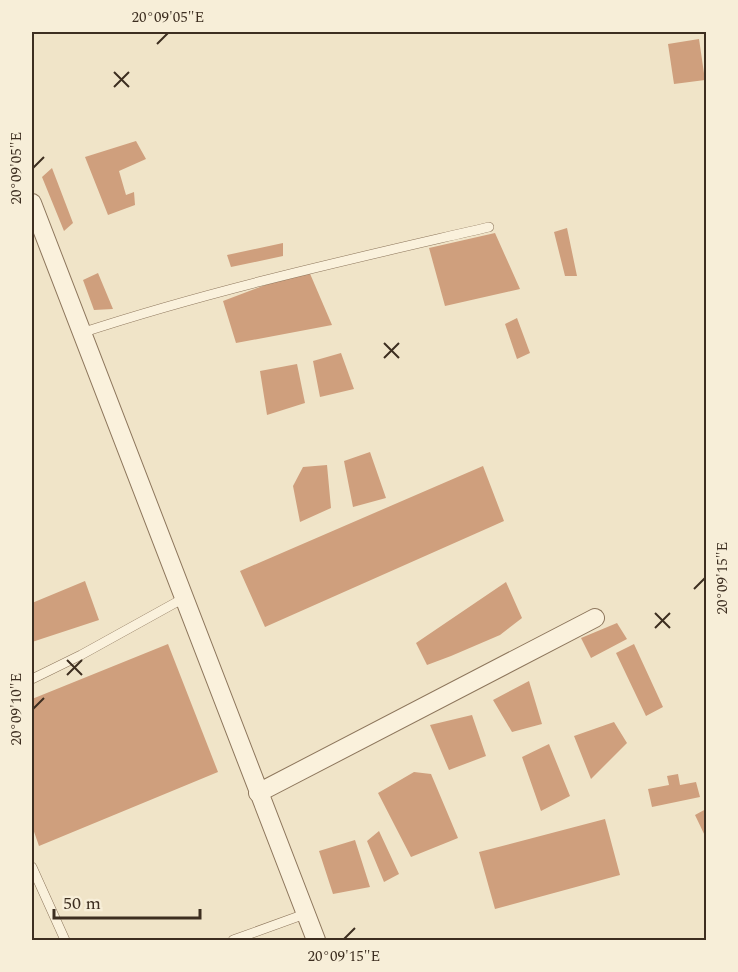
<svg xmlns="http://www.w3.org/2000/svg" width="738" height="972" viewBox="0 0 738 972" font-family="Spectral,serif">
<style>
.building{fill:#cf9f7d}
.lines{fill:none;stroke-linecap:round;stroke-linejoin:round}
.service-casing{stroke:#8d765c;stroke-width:10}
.minor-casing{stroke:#8d765c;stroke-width:20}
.service{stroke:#faf1dc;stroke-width:9}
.minor{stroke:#faf1dc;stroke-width:18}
.ticks{fill:none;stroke:#3d2e20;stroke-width:2}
.neatline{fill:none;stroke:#3d2e20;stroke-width:2}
.ticks-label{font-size:15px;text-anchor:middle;fill:#3d2e20}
</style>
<rect width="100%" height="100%" fill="#f0e4c8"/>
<path class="building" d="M 699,39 L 705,80 L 674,84 L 668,44 Z
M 136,141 L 146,159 L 119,171 L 126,195 L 134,192 L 135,205 L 108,215 L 85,157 Z
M 52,168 L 73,223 L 64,231 L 42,177 Z
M 567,228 L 577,276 L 565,276 L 554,232 Z
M 495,233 L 520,289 L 445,306 L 429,248 Z
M 283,243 L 283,256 L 231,267 L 227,255 Z
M 308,269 L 332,325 L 236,343 L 223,301 Z
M 98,273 L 113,309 L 94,310 L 83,280 Z
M 517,318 L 530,353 L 517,359 L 505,324 Z
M 341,353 L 354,389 L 320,397 L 313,361 Z
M 297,364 L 305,403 L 267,415 L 260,371 Z
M 370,452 L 386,498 L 353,507 L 344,461 Z
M 327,465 L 331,508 L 300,522 L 293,486 L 303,467 Z
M 483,466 L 504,521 L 265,627 L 240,571 Z
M 85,581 L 99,620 L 32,642 L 32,603 Z
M 506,582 L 522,618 L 500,635 L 451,656 L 427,665 L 416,643 Z
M 617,623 L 627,639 L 591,658 L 581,638 Z
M 168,644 L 218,772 L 39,846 L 32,826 L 32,699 Z
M 634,644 L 663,707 L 646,716 L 616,653 Z
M 529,681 L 542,724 L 512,732 L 493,700 Z
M 472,715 L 486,756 L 449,770 L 430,725 Z
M 614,722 L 627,743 L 591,779 L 574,736 Z
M 549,744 L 570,796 L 541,811 L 522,757 Z
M 414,772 L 431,774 L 458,838 L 411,857 L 378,793 Z
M 678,774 L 680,785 L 696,782 L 700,797 L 652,807 L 648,789 L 669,785 L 667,776 Z
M 706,809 L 706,838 L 695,815 Z
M 605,819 L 620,875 L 495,909 L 479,852 Z
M 379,831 L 399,874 L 384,882 L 367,841 Z
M 355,840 L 370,887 L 333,894 L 319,851 Z"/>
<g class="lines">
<g class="service-casing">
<path id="service" d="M 81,333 C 215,289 352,259 489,227
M 32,679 L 81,655 L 184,598
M 32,867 L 65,940
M 233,940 L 305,914"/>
</g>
<g class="minor-casing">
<path id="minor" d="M 32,203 L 316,940
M 258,793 L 595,618"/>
</g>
<use href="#service" class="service"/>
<use href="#minor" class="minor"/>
</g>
<path class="ticks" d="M 157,44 L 168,33M 114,72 L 129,87M 114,87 L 129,72M 33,168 L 44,157M 384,343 L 399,358M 384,358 L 399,343M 694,589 L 705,578M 655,613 L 670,628M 655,628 L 670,613M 67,660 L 82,675M 67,675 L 82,660M 33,709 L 44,698M 344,939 L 355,928"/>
<rect width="738" height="972" fill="none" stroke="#f7eed8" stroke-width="66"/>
<path d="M54 909v9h146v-9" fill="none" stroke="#3d2e20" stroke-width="3"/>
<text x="63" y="909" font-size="18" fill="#3d2e20" stroke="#f7eed8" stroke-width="4.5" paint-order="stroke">50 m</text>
<rect x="33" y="33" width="672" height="906" class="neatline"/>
<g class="ticks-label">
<text x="168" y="22">20°09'05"E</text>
<text transform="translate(16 168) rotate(-90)" y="5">20°09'05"E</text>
<text transform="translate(722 578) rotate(-90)" y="5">20°09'15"E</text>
<text transform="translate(16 709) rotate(-90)" y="5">20°09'10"E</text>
<text x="344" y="961">20°09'15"E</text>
</g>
</svg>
